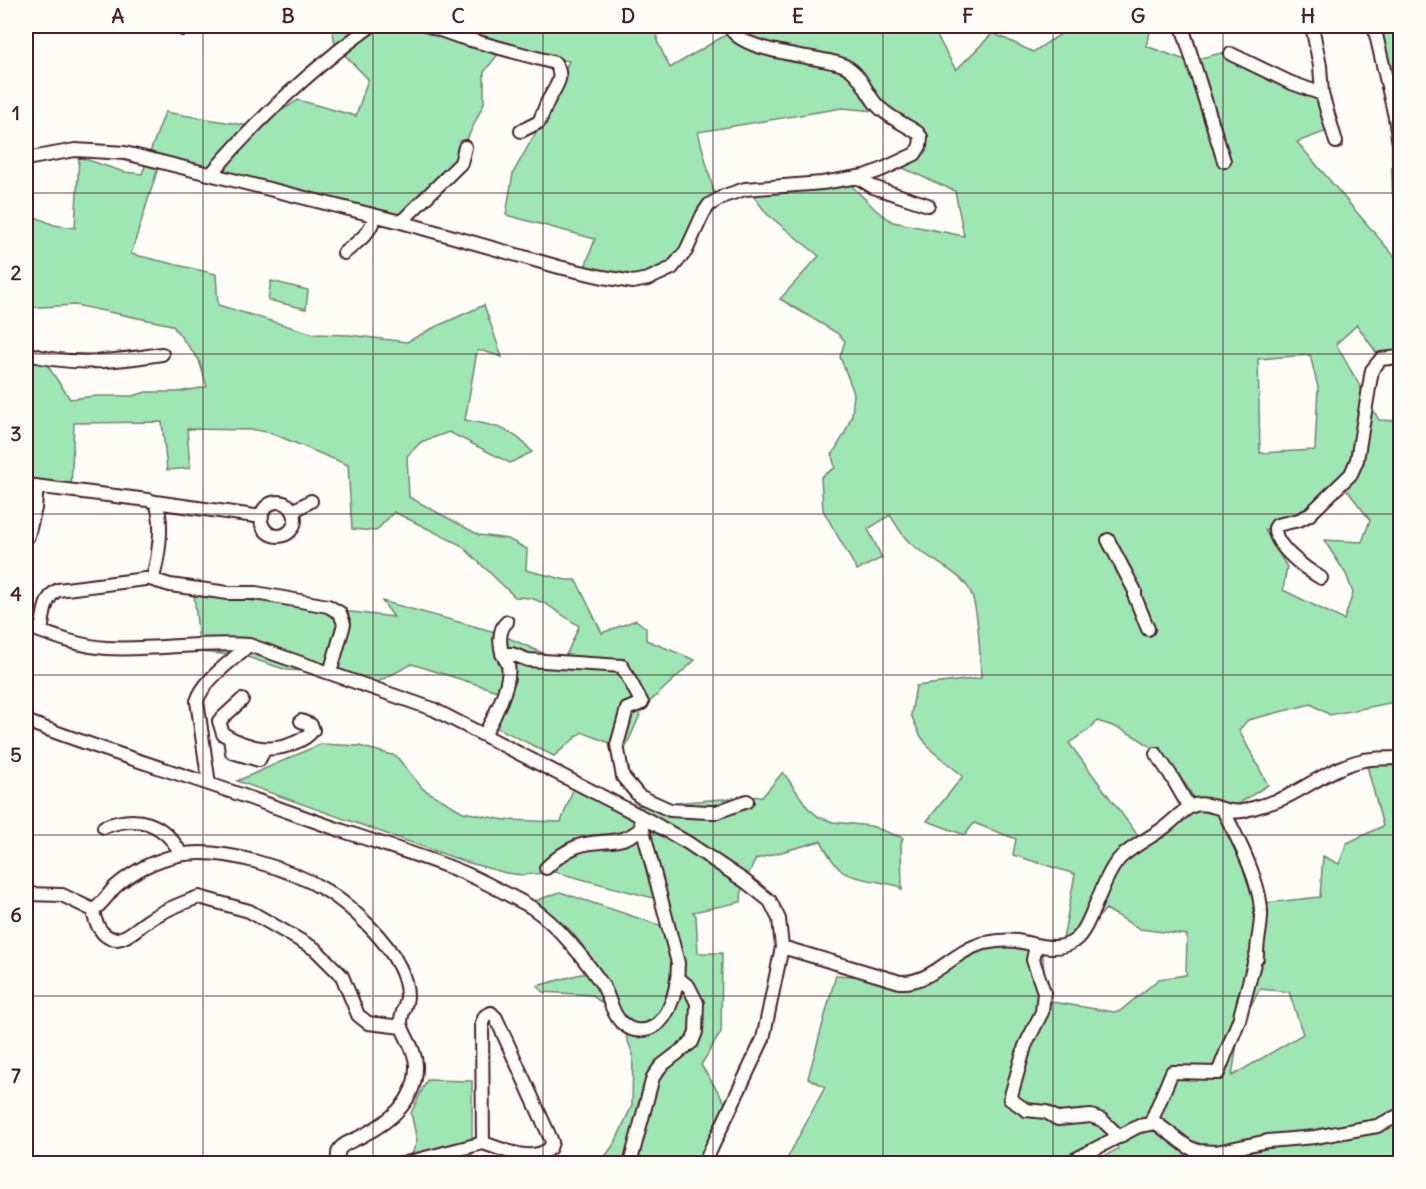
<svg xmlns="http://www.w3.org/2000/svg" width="1426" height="1189" viewBox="0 0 1426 1189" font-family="Delius,sans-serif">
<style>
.green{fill:#9ee6b4;stroke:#748270;stroke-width:1.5;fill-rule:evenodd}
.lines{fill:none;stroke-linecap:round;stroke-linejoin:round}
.minor-casing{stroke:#4a1f2b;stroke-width:16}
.minor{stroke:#fdfcf7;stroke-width:12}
.grid{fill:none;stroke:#4a1f2b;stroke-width:1.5;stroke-opacity:0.55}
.neatline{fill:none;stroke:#4a1f2b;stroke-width:2}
.grid-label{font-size:20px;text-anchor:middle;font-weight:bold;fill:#4a1f2b}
</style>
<rect width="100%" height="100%" fill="#fdfcf7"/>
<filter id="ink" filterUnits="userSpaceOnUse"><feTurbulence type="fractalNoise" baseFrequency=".0167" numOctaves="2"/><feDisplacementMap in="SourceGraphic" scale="12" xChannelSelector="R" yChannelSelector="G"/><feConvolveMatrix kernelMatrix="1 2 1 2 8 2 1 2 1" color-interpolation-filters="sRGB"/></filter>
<g filter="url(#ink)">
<path class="green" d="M 332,26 L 659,26 L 657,41 L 670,68 L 729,33 L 747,26 L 938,26 L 936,34 L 956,70 L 993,33 L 1033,52 L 1073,26 L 1152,26 L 1146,46 L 1188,61 L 1230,51 L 1262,71 L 1328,93 L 1330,130 L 1297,142 L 1400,263 L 1400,349 L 1378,355 L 1357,325 L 1336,344 L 1379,420 L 1400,421 L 1400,701 L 1330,715 L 1311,704 L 1248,720 L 1239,730 L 1268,785 L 1230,809 L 1265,903 L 1320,897 L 1323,856 L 1339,864 L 1347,843 L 1383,826 L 1367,766 L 1400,760 L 1400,1163 L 1091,1163 L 1118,1149 L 1114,1137 L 1065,1163 L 961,1164 L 956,1159 L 953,1164 L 797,1164 L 788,1157 L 825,1087 L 808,1078 L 836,975 L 913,980 L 948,968 L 985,949 L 1017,942 L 1042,944 L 1046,1001 L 1114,1012 L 1120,1011 L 1159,979 L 1186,975 L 1187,935 L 1140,929 L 1106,909 L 1073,945 L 1063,939 L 1075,874 L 1013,855 L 1016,839 L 974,823 L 965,835 L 927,821 L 963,776 L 931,750 L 920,735 L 911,715 L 916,686 L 981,678 C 980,656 979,609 970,591 C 963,573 924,557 909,542 C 901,534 896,524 890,515 L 868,529 L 882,558 L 857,570 L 823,510 L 821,477 L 835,468 L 832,455 L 845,433 L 852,415 L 854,393 L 840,357 L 845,341 L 837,333 L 780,299 L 819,256 L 767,214 L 748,189 L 848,182 L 876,210 L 893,222 L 964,236 L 955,191 L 898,166 L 917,141 L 875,111 L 842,108 L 698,132 L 715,196 L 688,249 L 649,279 L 584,270 L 595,239 L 506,215 L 513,173 L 535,134 L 569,61 L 503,48 L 484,72 L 484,103 L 459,156 L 401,217 L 223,178 L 158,168 L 131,254 L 216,274 L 218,305 L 314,334 L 349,335 L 407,342 L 433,328 L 484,305 L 502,357 L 483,351 L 477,351 L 465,420 C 494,425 513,428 532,452 L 510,463 L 449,432 L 421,442 L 407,456 L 409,497 L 479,535 L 508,539 L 527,549 L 526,570 L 566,580 L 576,580 L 602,633 L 636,620 L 646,628 L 646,640 L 695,660 L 643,708 L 625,749 L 582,732 L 554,756 L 488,723 L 507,694 L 412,664 L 368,687 L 319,677 L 304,671 L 287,670 L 244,656 L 200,652 L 194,594 L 394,617 L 382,601 L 495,632 L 563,662 L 579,626 L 546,604 L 531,598 L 515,597 L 461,545 L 394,512 L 376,531 L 352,529 L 348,465 L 271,433 L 256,430 L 187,429 L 190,468 L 167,470 L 162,422 L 74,423 L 71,488 L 26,483 L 26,353 L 41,356 L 70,399 L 96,396 L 133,396 L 146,392 L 178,392 L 207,387 L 199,360 L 172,325 L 75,305 L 26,308 L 26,213 L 54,225 L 75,228 L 79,157 L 124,172 L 142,174 L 165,112 L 256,127 L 298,100 L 356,116 L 368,79 L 335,45 ZM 1310,355 L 1318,387 L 1315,450 L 1260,453 L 1258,359 ZM 1341,482 L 1370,520 L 1362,542 L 1324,540 L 1346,574 L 1353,593 L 1344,620 L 1283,590 L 1287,567 L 1265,530 L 1299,522 ZM 1097,721 C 1141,733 1174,760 1195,800 L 1145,845 L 1069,743 L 1090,729 ZM 1260,989 L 1289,992 L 1303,1034 L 1232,1076 L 1240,1025 Z
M 1375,26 L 1400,26 L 1399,139 L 1398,100 Z
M 271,281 L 308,290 L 306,309 L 268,300 Z
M 321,744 L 359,746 L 396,756 L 423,789 L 463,812 L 505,820 L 561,822 L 575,784 L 631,806 L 763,796 L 783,772 L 808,808 L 819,817 L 833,822 L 871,826 L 903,838 L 901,843 L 902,890 L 898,886 C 884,882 853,879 843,872 C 833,864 827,852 821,841 L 756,859 L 742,887 L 741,902 L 693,912 L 696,916 L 698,953 L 722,953 L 721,1032 L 701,1065 L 728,1107 L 705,1163 L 600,1163 L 615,1143 L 632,1105 L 633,1055 L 620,1019 L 592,995 L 543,992 L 537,986 L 592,971 L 583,946 L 569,929 L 535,901 L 560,892 L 662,926 L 661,900 L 555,872 L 522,875 L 506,873 L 466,862 L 237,781 Z
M 427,1080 L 472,1081 L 472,1163 L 408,1164 L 417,1141 L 411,1113 Z"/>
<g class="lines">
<g class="minor-casing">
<path id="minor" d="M 177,26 L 183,29
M 429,26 L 460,37 L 555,63 C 565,77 556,86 549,99 C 545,106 543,114 539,122 L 521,131
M 1182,26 L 1224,161
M 1374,26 L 1395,117 L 1399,144 L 1400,194
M 1231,54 L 1289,82 L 1322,94 L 1320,66 L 1312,26
M 1322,94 L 1336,142
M 26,159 L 75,150 L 125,153 L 401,222 L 559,267 L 603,277 L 633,282 L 648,279 L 672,268 L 686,251 L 703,214 L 709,205 L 724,196 L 745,189 L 822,183 L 864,176 L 881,170 L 915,154 L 920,146 L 921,137 L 918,133 C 905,124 887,117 876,104 C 864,90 860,70 840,64 C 817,56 737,52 730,26
M 211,174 C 258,119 313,68 371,26
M 857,177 L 873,187 L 928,205
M 401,222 L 461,163 L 465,147
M 344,253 C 360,240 369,235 375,216
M 26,353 C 70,367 117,361 162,354
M 26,485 L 148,500 L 155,502 C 165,519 158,559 153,578 L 58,590 C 44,597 44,617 41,631
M 155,502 L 262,517
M261 519a17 17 0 1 1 34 0a17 17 0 1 1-34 0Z
M 293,511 L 311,501
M 26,538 L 28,536 L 35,508 L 37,486
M 1108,540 L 1135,591 L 1135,597 L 1148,629
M 1321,578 C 1306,569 1274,546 1275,528 L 1277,525 L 1299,520 L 1309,515 L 1351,474 L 1357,460 L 1372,370 L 1381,359 L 1400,357
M 150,579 L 170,585 L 228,593 L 256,593 L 328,606 L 340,613 L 344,624 L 330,673
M 26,626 C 51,635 78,646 106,648 C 153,651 201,641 249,645 L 433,709 L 648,820 L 688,843 L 746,882 L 770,901 L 779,919 L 782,947 L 900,982 C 933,984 953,950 985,943 C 995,941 1006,940 1017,941 C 1036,944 1057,953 1074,941 C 1091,930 1101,878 1120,858 C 1134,845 1150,838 1165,827 C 1173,821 1181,812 1190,807 C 1207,798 1225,815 1243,811 C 1256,807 1273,803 1286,797 C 1312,784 1335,766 1364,760 C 1376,758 1389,758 1400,758
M 502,654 L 512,654 L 528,660 L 622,666 L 642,703 L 627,709 L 617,745 L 623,777 L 639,796 L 670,810 L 709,812 L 717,812 L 747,801
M 242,700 L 219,721 L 223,734 C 245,747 270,754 294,743 C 302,740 308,737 313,730 L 311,725 L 301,721
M 26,721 C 82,743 140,761 197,780 C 246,796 294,814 343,831 C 384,845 427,857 467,874 C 487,883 505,893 524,903 C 553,918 583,957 602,984 C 609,995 611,1011 620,1021 C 624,1025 629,1029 635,1030 C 669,1035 678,988 678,963 L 639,815
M 484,735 C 493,720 512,683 508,665 C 508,664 504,657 504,657 C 499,647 498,629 507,622
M 230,738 L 232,752 L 259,760 L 265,749
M 1156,754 L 1170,774 L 1189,807
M 209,784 L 197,701 C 204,679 232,661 249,645
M 1223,810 C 1237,837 1260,881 1261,911 C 1262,927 1256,942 1257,958
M 104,827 C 137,814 164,822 181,854
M 546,868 C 556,858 565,851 578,846 C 602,838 623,847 642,827
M 26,894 L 62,895 L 93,910 C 102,905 108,894 115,887 C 133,871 155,860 179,855 C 221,846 291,869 327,891 C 351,906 386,939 399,966 C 403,974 407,986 407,996 C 407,1006 398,1017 402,1027 C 407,1041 415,1049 416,1065 C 417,1100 391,1121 362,1136 C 355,1140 343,1143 339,1150 C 337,1154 338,1159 338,1164
M 93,910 C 95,925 106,947 126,936 C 134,932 141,925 149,920 C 164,910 182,903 199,897 L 249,911 L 315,949 L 342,976 L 358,1015 L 368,1023 L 402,1027
M 1036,945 L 1033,960 L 1044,992 L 1042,1012 L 1025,1046 L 1010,1099 L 1026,1110 L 1046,1112 L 1058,1119 L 1091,1116 L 1102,1120 L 1120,1137
M 491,1013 L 496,1018 L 550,1137 L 552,1142 L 550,1148 C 532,1164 502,1149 483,1143 L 482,1023 L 485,1016 Z
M 1151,1122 L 1172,1072 L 1218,1073 L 1239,1020 L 1257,952
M 402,1164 L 483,1143
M 630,1164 L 653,1077 L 661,1066 L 692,1042 L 696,1032 L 697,1003 L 689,987 L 678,978
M 704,1164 L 763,1039 L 782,947
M 1066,1164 L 1139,1126 L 1156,1123 L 1188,1147 L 1198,1151 L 1216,1152 L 1268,1141 L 1315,1137 L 1377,1126 L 1400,1115"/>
</g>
<use href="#minor" class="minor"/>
</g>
</g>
<path class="grid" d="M 203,26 L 203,1164M 373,26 L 373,1164M 543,26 L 543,1164M 713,26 L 713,1164M 883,26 L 883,1164M 1053,26 L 1053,1164M 1223,26 L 1223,1164M 26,193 L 1400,193M 26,354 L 1400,354M 26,514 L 1400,514M 26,675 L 1400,675M 26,835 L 1400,835M 26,996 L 1400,996"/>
<rect width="1426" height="1189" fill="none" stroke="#fdfcf7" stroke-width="66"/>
<rect x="33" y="33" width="1360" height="1123" class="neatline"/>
<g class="grid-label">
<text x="118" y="23">A</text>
<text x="288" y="23">B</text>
<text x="458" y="23">C</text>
<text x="628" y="23">D</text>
<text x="798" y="23">E</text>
<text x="968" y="23">F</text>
<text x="1138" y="23">G</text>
<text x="1308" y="23">H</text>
<text x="16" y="120">1</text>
<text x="16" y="280">2</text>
<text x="16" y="441">3</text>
<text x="16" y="601">4</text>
<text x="16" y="762">5</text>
<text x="16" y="922">6</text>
<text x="16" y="1083">7</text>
</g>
</svg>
